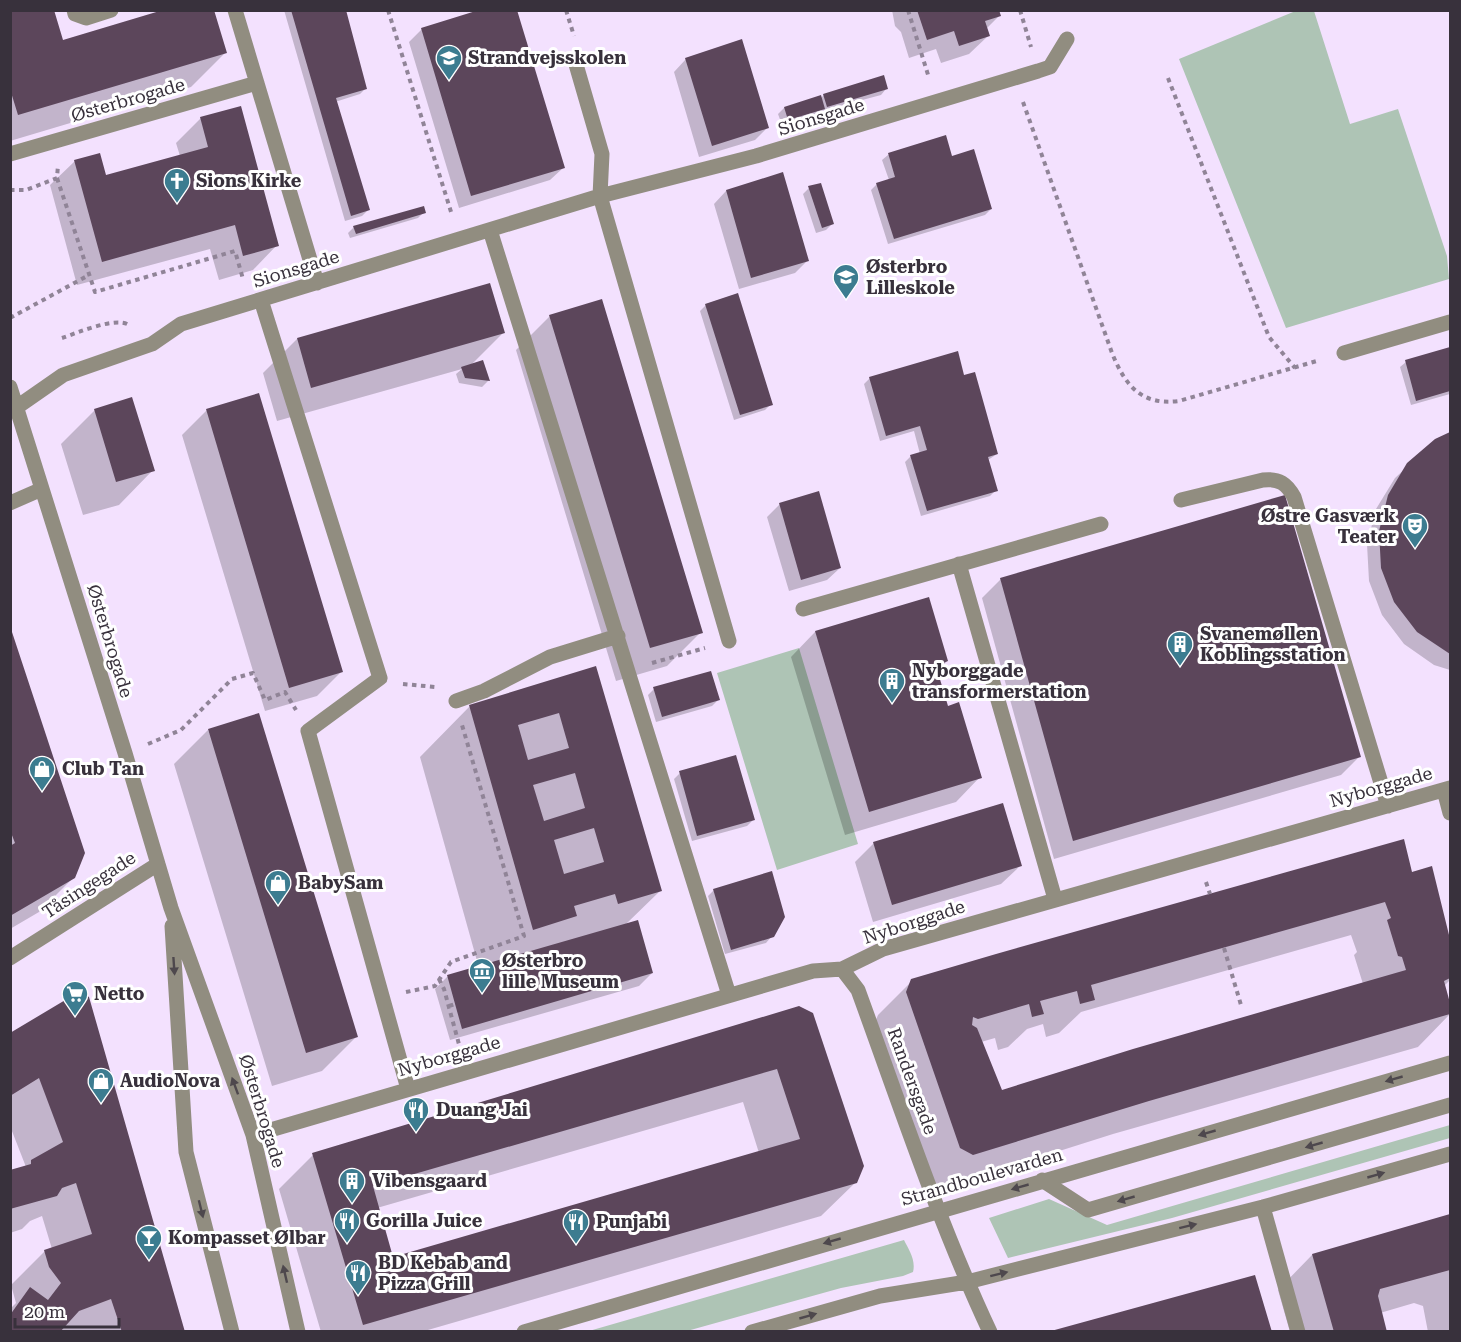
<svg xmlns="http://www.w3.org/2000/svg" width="1461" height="1342" viewBox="0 0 1461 1342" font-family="'Roboto Serif',serif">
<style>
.green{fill:#aec4b5}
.shadow{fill:#0003;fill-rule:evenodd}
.building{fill:#5c465b;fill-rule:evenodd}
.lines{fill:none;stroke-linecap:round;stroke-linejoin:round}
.path{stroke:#908497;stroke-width:4;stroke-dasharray:4.5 4.5;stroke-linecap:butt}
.minor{stroke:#918d80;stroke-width:15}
.oneway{fill:#4e484d}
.labels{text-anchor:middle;stroke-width:6;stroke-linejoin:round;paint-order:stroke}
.poi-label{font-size:18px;font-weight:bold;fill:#38313c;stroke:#fff;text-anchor:start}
.street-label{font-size:18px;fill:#38313c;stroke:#fff}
</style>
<rect width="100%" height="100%" fill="#f3e1fe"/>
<path class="green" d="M 1298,10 L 1314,11 L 1350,124 L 1398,109 L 1447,256 L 1449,279 L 1286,328 L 1179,59 Z
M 799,648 L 858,844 L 777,870 L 717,673 Z
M 1450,1125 L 1450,1138 L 1172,1218 L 1008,1258 L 989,1218 L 1049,1199 L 1107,1225 Z
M 904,1240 C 909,1250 916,1260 913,1272 L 903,1276 L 841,1288 L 687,1331 L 589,1331 Z"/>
<path class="shadow" d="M 10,10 L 62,42 L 225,53 L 191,87 L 10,141 Z
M 284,10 L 344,10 L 366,88 L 360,94 L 335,102 L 368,210 L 362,216 L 345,221 Z
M 892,10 L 998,10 L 999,16 L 986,29 L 988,36 L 969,54 L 941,63 L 936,49 L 909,58 L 901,32 L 895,26 Z
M 422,29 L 563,168 L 550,180 L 459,208 L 409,42 Z
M 686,59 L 767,128 L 755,140 L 699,157 L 674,72 Z
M 886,89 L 881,95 L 821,111 L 817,115 L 782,125 L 778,114 L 784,108 L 820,99 L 824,95 Z
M 201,118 L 277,245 L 253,270 L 219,280 L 210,249 L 77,285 L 50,185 L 75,161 L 105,177 L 180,156 L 176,143 Z
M 945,137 L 951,157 L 991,209 L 985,215 L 888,244 L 871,190 L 877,184 L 889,180 L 882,160 L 888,155 Z
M 782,174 L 807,261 L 795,273 L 739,289 L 714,204 L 726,191 Z
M 820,184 L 832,224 L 826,230 L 816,233 L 803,194 L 809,188 Z
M 424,212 L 418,218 L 350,238 L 348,233 L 354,227 Z
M 706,305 L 771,404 L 765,410 L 734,420 L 700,311 Z
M 550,316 L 701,632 L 667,666 L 616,681 L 516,350 Z
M 503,333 L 470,366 L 482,362 L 488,381 L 482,387 L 459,383 L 456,374 L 462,369 L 277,421 L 263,373 L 297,339 Z
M 1450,349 L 1450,394 L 1411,405 L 1400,367 L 1406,362 Z
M 963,377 L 997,454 L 988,460 L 996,490 L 990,496 L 921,516 L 905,462 L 911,456 L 920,454 L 914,431 L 880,441 L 864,384 L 870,378 Z
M 95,410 L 153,470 L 119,505 L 83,515 L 61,444 Z
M 207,410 L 341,672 L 317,696 L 265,711 L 182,435 Z
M 1450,433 L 1450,670 L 1434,665 L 1404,644 L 1382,615 L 1369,581 L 1367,544 L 1376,509 L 1395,478 L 1436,440 Z
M 780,504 L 840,568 L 827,580 L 789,591 L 767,517 Z
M 1001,579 L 1360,756 L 1341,775 L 1054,859 L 982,598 Z
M 928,598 L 947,661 L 936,672 L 947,708 L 980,777 L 956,802 L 845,835 L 791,657 L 815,632 Z
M 10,630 L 74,877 L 39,912 L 10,929 Z
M 595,668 L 660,891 L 625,925 L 652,973 L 639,986 L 450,1040 L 435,989 L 447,977 L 479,968 L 420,757 L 470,706 Z
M 654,689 L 718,700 L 712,706 L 656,722 L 648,695 Z
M 208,730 L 356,1037 L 322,1071 L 272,1086 L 174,764 Z
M 680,773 L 753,820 L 747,826 L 692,841 L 674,779 Z
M 874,843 L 1020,866 L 1001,884 L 873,922 L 855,862 Z
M 1431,868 L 1450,945 L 1450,980 L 1444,986 L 1450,1014 L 1418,1047 L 1113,1134 L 939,1189 L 926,1182 L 873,1027 L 878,1015 L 912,981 ZM 1351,935 L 1357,952 L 1354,955 L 1363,984 L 1001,1092 L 981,1042 L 995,1038 L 998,1050 L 1008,1047 L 1027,1029 L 1043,1024 L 1046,1037 L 1059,1033 L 1081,1012 Z
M 714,890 L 772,936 L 766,943 L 725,954 L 708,896 Z
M 77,994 L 183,1332 L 10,1332 L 10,1309 L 16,1303 L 11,1285 L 45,1251 L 52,1249 L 42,1216 L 30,1221 L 22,1229 L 10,1233 L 10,1172 L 26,1167 L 10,1126 L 10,1034 Z
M 799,1007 L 856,1182 L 821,1216 L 421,1332 L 321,1332 L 279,1189 L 313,1155 ZM 743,1102 L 759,1153 L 392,1258 L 377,1208 Z
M 1450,1215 L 1450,1332 L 1428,1332 L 1423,1306 L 1414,1303 L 1380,1313 L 1385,1332 L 1290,1332 L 1278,1290 L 1312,1255 Z"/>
<path class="building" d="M 10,10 L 54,10 L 63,40 L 163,10 L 214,10 L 227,53 L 18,115 L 10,89 Z
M 291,10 L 346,10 L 367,89 L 336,98 L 370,210 L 351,216 Z
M 479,10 L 517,10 L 565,168 L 471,196 L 421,28 Z
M 917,10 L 999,10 L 1001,16 L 985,21 L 990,36 L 959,46 L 954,31 L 927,40 Z
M 742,39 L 769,128 L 712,146 L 685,58 Z
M 884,75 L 888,89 L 827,107 L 823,94 Z
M 821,95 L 825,109 L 788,120 L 784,107 Z
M 241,106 L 279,246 L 243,256 L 235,225 L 102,262 L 74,160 L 100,153 L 106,175 L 208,147 L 200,117 Z
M 946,135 L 952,156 L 974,149 L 992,209 L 894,239 L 876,183 L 895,177 L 888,153 Z
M 783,172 L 809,261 L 751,278 L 726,190 Z
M 821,183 L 834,224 L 822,228 L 808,186 Z
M 424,206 L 426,213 L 356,234 L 353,226 Z
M 490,283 L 505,333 L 311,388 L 297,338 Z
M 738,293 L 773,405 L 740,415 L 705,304 Z
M 602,299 L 703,633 L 650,648 L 549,315 Z
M 1450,347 L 1450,391 L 1416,401 L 1405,360 Z
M 958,351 L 964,375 L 975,372 L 998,454 L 988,457 L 998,491 L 927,511 L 910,455 L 927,450 L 920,426 L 886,436 L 869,377 Z
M 483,360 L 490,381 L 465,378 L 461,367 Z
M 259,393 L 343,672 L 289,688 L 206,409 Z
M 132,397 L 155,471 L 116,482 L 94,409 Z
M 1450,432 L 1450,654 L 1417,632 L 1394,602 L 1381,568 L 1379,531 L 1388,495 L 1407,463 L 1435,439 Z
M 819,491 L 841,568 L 801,580 L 779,503 Z
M 1285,495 L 1361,757 L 1073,841 L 1000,578 Z
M 929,597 L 948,661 L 936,666 L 948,706 L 959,702 L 982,778 L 869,812 L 815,631 Z
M 10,626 L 85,853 L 75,878 L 10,916 L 10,846 L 15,843 L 10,830 Z
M 596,666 L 662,891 L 618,904 L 615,894 L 574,906 L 577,916 L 533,930 L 469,705 ZM 559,713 L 569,748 L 528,760 L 518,725 ZM 575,773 L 585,808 L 544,821 L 533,785 ZM 594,828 L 604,862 L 564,874 L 554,840 Z
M 711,671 L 720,700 L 662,717 L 653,687 Z
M 259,713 L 358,1037 L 306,1053 L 208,729 Z
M 736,755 L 755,820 L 697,836 L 679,771 Z
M 1003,803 L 1022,866 L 892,905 L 873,842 Z
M 1404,839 L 1412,872 L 1432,866 L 1450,939 L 1450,978 L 1444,981 L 1450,1003 L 1450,1014 L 1149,1101 L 973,1155 L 960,1148 L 906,992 L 911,979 L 996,954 ZM 1385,902 L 1391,918 L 1387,920 L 1398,956 L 1402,957 L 1406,970 L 1133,1049 L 1002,1090 L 977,1028 L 972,1025 L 973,1017 L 978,1019 L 1029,1004 L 1032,1017 L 1044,1014 L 1040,1001 L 1077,991 L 1080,1004 L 1095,1000 L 1091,985 Z
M 772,871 L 785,917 L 774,937 L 731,950 L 713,889 Z
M 638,920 L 653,973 L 462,1029 L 447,975 Z
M 82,992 L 89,997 L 185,1332 L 122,1332 L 111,1299 L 79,1311 L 60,1332 L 10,1332 L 10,1315 L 30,1287 L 48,1300 L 61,1283 L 49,1267 L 44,1250 L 92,1234 L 76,1183 L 62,1188 L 57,1196 L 10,1209 L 10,1170 L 31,1164 L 31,1160 L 63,1142 L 39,1078 L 10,1096 L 10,1033 L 77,993 Z
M 799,1006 L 813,1013 L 864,1166 L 857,1183 L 363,1325 L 312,1153 ZM 777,1069 L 800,1139 L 393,1257 L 373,1186 Z
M 1450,1214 L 1450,1270 L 1380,1289 L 1378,1296 L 1387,1332 L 1334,1332 L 1312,1254 Z
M 1255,1275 L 1272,1332 L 1051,1332 L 1051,1331 Z"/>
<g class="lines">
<path class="path" d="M 388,10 L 452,215
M 566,10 L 574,36
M 908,10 L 929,78
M 1020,10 L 1031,47
M 1168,78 L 1269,337 L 1295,368
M 1023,102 L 1112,353 C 1125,385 1141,406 1179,401 L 1320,360
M 57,178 L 95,292 L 235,251 L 243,279
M 10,190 L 26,190 L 57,178 L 58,165
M 10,318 L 89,275
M 62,338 C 77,333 116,316 129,325
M 652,663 L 705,648
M 403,684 L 435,687
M 148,744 L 181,730 L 232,679 L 253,673 L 265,700 L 285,692 L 296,710
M 1206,882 L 1210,894
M 1224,948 L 1241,1005
M 439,979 L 444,989 L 460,1048
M 406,992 L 435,986 L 451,962 L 524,936 L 462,725
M 449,1006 L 455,1004"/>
<path class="minor" d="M 74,10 L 75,14 L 86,18 L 111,10
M 235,10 L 317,283
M 575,61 L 602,154 L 600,196 L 729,641
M 10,154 L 257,83
M 490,230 L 729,995
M 261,300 L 380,678 L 308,731 L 408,1089
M 1344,353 L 1450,322
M 10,387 L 125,753 L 171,908 L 253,1135 L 298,1332
M 17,407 L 63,375 L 152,344 L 181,324 L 600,196 L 756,156 L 1038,71 L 1050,67 L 1067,39
M 1181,500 L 1263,480 C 1279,478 1287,484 1294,497 L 1388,806
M 10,503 L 42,489
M 959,564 L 1055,899
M 803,609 L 1101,524
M 456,701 L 484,691 L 550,657 L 618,636
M 1444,790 L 1450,813
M 172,926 L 186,1152 L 232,1332
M 10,958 L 158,864
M 842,969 L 858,990 C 900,1105 938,1221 990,1332
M 253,1135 L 813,971 L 842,969 L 883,949 L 1450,788
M 1042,1180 L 1088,1210 L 1450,1105
M 1263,1207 L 1298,1332
M 524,1332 L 1450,1063
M 752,1332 L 880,1296 L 967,1282 L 1263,1207 L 1450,1154"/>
</g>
<defs><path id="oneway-solid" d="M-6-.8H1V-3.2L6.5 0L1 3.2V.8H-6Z" transform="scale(1.5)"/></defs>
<g class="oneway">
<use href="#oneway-solid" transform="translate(174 966) rotate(86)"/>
<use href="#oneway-solid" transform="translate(1394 1079) rotate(164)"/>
<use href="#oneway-solid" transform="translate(235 1086) rotate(-110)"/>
<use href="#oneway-solid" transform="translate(1207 1133) rotate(164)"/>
<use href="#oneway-solid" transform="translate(1314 1145) rotate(164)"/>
<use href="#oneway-solid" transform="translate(1376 1175) rotate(-16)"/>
<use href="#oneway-solid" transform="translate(1020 1187) rotate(164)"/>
<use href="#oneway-solid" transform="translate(1126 1199) rotate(164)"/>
<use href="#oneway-solid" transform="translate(201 1209) rotate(76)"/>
<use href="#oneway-solid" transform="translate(1188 1226) rotate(-14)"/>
<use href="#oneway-solid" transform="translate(832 1241) rotate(164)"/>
<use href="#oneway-solid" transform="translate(285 1274) rotate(-103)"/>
<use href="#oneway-solid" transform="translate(999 1274) rotate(-14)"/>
<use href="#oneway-solid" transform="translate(808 1316) rotate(-16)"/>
</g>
<defs>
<g id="school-pin" transform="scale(1.35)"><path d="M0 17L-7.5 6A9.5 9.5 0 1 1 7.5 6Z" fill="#3c7c90" stroke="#fff"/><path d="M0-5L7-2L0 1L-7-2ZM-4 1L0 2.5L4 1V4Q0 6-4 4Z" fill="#fff"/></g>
<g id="church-pin" transform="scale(1.35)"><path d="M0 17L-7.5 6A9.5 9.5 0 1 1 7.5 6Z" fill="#3c7c90" stroke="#fff"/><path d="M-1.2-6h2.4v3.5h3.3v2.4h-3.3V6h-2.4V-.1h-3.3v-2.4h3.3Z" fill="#fff"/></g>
<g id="theatre-pin" transform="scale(1.35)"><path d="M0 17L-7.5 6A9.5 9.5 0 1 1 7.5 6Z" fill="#3c7c90" stroke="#fff"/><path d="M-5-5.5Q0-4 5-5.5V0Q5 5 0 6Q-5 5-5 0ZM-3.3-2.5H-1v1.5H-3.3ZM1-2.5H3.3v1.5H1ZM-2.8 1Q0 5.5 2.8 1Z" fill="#fff"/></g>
<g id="building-pin" transform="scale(1.35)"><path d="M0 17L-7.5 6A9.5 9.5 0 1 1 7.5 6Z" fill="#3c7c90" stroke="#fff"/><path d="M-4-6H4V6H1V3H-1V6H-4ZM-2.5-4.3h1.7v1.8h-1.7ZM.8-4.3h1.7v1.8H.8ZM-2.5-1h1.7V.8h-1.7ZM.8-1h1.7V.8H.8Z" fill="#fff"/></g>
<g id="shop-pin" transform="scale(1.35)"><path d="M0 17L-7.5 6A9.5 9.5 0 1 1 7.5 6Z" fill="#3c7c90" stroke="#fff"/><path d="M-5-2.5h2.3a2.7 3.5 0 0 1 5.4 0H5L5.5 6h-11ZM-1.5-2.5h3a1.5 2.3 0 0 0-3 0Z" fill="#fff"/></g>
<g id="museum-pin" transform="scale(1.35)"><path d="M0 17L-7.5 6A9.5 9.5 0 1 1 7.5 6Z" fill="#3c7c90" stroke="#fff"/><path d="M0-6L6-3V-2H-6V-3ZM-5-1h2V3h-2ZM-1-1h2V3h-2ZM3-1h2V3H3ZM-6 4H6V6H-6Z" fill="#fff"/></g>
<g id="supermarket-pin" transform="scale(1.35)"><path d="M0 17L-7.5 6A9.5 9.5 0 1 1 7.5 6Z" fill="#3c7c90" stroke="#fff"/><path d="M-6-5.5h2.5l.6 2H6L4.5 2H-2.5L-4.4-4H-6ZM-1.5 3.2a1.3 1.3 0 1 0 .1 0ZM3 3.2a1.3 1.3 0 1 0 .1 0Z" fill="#fff"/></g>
<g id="restaurant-pin" transform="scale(1.35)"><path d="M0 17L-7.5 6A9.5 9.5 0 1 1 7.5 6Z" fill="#3c7c90" stroke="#fff"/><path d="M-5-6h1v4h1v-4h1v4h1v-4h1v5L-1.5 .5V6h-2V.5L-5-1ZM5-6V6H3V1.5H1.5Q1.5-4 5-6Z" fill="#fff"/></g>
<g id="bar-pin" transform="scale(1.35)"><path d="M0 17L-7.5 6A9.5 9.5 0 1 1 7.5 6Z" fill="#3c7c90" stroke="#fff"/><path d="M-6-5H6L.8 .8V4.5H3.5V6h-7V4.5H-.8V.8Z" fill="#fff"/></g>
</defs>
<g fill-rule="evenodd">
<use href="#school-pin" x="449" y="58"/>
<use href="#church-pin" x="177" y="181"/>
<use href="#school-pin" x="846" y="277"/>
<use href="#theatre-pin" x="1415" y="526"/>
<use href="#building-pin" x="1180" y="644"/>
<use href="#building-pin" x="892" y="681"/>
<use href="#shop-pin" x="42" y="769"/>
<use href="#shop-pin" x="278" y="883"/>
<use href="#museum-pin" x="482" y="971"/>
<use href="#supermarket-pin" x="75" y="994"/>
<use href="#shop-pin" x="101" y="1081"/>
<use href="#restaurant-pin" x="416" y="1110"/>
<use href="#building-pin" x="352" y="1181"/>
<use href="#restaurant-pin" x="347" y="1221"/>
<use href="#restaurant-pin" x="576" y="1222"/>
<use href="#bar-pin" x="149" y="1238"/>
<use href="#restaurant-pin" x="358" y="1273"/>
</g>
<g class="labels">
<g class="poi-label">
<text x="468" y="64">Strandvejsskolen</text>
<text x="196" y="187">Sions Kirke</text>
<text x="866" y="273">Østerbro<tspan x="866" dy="21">Lilleskole</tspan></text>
<text x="1396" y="522" text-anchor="end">Østre Gasværk<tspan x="1396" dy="21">Teater</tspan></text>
<text x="1200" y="640">Svanemøllen<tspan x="1200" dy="21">Koblingsstation</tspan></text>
<text x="912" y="677">Nyborggade<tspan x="912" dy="21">transformerstation</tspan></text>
<text x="62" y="775">Club Tan</text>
<text x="298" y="889">BabySam</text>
<text x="502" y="967">Østerbro<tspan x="502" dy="21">lille Museum</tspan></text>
<text x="94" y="1000">Netto</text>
<text x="120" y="1087">AudioNova</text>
<text x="436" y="1116">Duang Jai</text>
<text x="372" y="1187">Vibensgaard</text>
<text x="366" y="1227">Gorilla Juice</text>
<text x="596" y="1228">Punjabi</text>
<text x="168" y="1244">Kompasset Ølbar</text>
<text x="378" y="1269">BD Kebab and<tspan x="378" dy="21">Pizza Grill</tspan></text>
</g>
<g class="street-label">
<text transform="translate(128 100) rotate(-16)" y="6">Østerbrogade</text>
<text transform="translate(821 117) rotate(-17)" y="6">Sionsgade</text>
<text transform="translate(296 269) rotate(-17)" y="6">Sionsgade</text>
<text transform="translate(110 641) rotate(73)" y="6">Østerbrogade</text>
<text transform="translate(1381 787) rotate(-16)" y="6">Nyborggade</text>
<text transform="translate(89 885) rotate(-33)" y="6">Tåsingegade</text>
<text transform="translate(914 922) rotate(-18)" y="6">Nyborggade</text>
<text transform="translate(449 1056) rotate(-16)" y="6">Nyborggade</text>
<text transform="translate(912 1081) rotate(70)" y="6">Randersgade</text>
<text transform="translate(262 1111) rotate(73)" y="6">Østerbrogade</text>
<text transform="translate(982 1177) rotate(-16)" y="6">Strandboulevarden</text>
</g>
</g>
<rect width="1461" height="1342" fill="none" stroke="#38313c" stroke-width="24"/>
<path d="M15 1318v9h104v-9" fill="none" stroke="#38313c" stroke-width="3"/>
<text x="24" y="1318" font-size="18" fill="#38313c" stroke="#ffffff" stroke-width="4.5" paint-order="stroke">20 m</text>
</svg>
